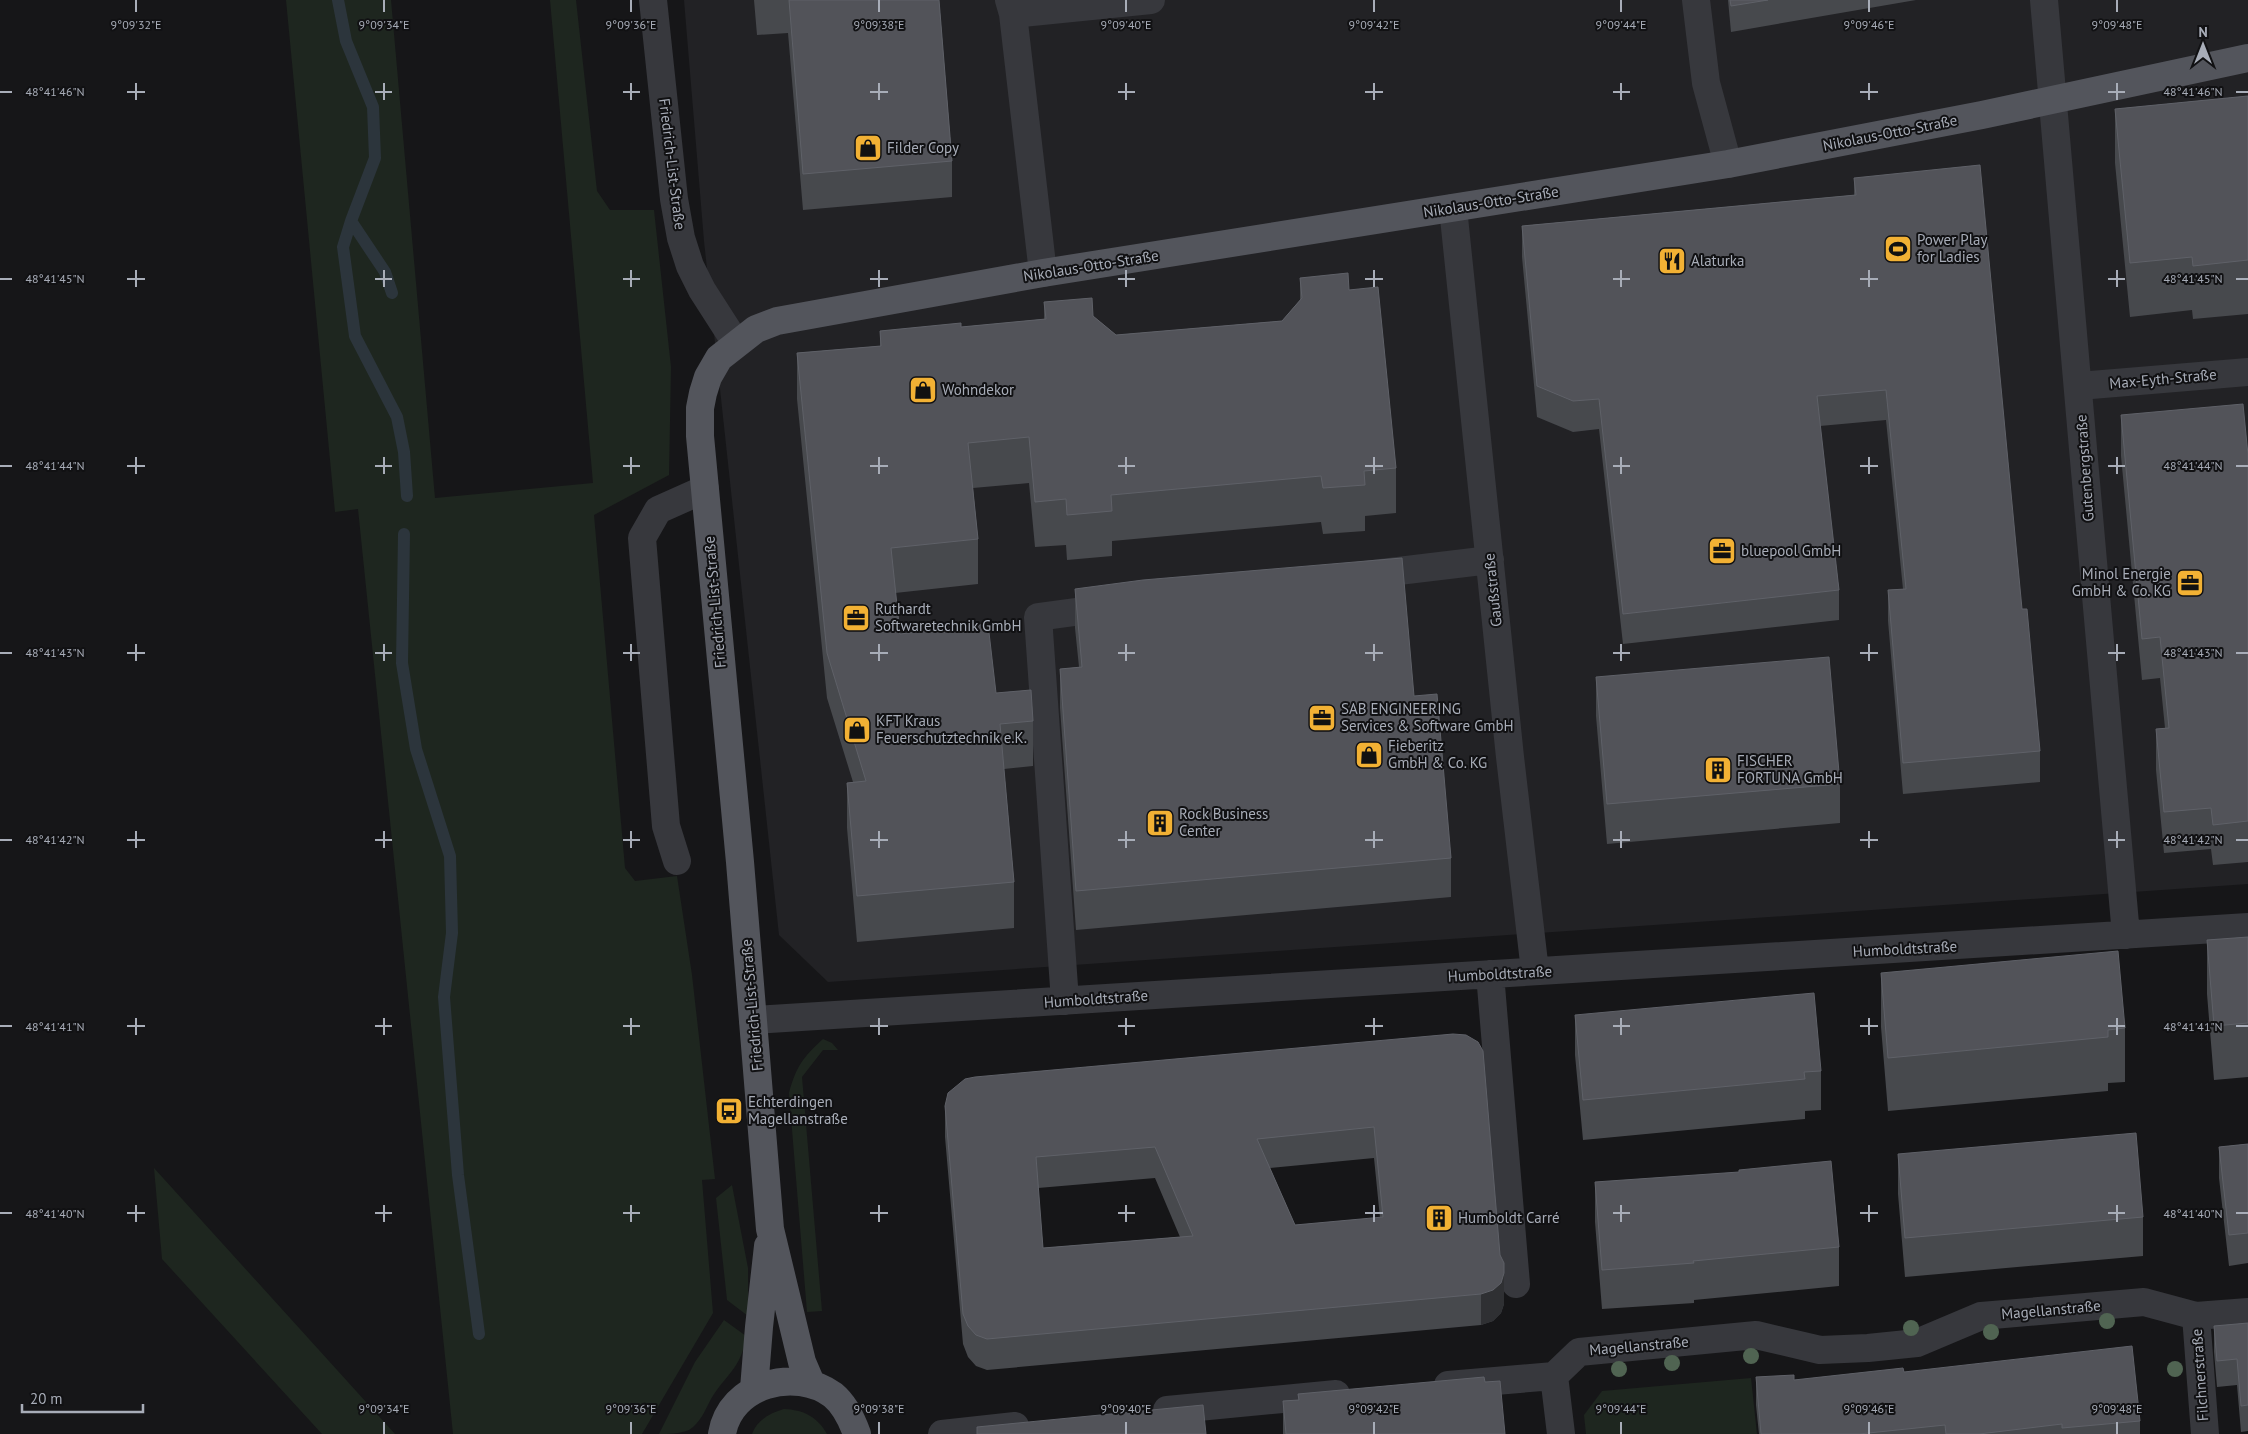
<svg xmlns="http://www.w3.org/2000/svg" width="2248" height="1434" viewBox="0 0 2248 1434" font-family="'PT Sans',sans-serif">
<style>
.built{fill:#222225}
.green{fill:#1e261f}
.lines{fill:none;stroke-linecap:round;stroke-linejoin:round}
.stream{stroke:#2c353c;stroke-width:12}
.minor{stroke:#37383d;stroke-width:28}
.major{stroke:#53555c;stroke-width:28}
.tree{fill:#506452}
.wall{fill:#47494d;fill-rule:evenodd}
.shaded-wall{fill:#2f3033}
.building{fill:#525359;stroke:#5f6168;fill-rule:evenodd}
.ticks{fill:none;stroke:#a8adb8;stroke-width:2}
.labels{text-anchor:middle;stroke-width:4;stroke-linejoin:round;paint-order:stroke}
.street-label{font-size:15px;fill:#a8adb8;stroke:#111113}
.poi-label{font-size:15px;fill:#a8adb8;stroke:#111113;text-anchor:start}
.ticks-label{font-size:12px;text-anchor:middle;fill:#a8adb8;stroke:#111113;stroke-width:4;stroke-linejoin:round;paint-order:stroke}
</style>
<rect width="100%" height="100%" fill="#161618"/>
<path class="built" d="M 684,0 L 2248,0 L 2248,884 L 828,982 L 779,935 L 704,241 Z"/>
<path class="green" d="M 286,0 L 391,0 L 435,498 L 593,483 L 550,0 L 576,0 L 597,191 L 610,210 L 654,210 L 671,367 L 669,475 L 594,515 L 625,868 L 635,881 L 677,876 L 692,975 L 715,1179 L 702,1180 L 713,1313 L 642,1434 L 453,1434 L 358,509 L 335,512 Z
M 823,1039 L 832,1043 L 838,1050 L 823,1050 L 802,1077 L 822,1311 L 807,1312 L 789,1093 C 796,1067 803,1057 823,1039 Z
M 154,1168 L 395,1434 L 322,1434 L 162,1259 Z
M 732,1185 L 748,1268 L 748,1316 L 727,1300 L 716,1198 Z
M 724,1320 L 746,1336 C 742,1368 725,1375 711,1399 C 704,1412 701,1422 689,1430 C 679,1434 669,1434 659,1434 L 695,1362 Z
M 1751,1378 L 1757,1434 L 1586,1434 L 1584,1415 L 1602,1391 Z
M 784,1409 C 803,1410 817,1416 827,1434 L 752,1434 C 757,1420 770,1413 784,1409 Z"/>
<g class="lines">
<path class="stream" d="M 338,0 L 346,41 L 373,107 L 375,158 L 351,221 L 343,247 L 355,336 L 397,417 L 404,452 L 407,496
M 351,221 L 385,272 L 392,293
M 404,534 L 402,663 L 416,749 L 450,856 L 452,933 L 444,997 L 458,1175 L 479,1334"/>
<path class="minor" d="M 653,0 L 674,199 L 681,238 L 690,266 L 702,290 L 736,343
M 1009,0 L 1013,14 L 1043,273
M 1696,0 L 1706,83 L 1728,164
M 2044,0 C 2072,312 2097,623 2126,935
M 1013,14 L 1151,0
M 1453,208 L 1510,757 L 1535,971
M 2079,386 L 2248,372
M 1365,575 L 1490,560
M 677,861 L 666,826 L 642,538 L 658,510 L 705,489
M 1490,974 L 1516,1284
M 1065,1001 L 1038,617 L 1112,607
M 753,1020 L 2248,927
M 2196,1316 L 2205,1434
M 1554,1376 L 1561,1434
M 1448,1385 L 1554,1376 L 1579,1352 L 1756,1335 L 1820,1350 L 1868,1348 L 1917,1343 L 1981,1316 L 2144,1302 L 2196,1316 L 2248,1312
M 1167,1410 L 1336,1394
M 942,1434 L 1015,1426"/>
<path class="major" d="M 811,1383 L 802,1362 L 770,1229 L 740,862 L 700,436 L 700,408 L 703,393 L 708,377 L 719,358 L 756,329 L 777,321 L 1043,273 L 1728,164 L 1982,115 L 2248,58
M 754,1389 L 759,1327 L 768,1246
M 722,1434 C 730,1384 795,1367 833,1395 C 845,1405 852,1420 857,1434"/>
</g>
<g class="tree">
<circle cx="2107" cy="1321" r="8"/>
<circle cx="1911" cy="1328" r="8"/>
<circle cx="1991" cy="1332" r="8"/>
<circle cx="1751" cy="1356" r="8"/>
<circle cx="1672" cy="1363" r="8"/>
<circle cx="1619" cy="1369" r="8"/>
<circle cx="2175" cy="1369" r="8"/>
</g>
<path class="wall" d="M 754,0 L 939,0 L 952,161 L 952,197 L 803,210 L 788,33 L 757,35 Z
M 1728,0 L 1916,0 L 1731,32 Z
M 2248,96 L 2248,314 L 2193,319 L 2192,310 L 2130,317 L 2115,163 L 2115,109 Z
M 1854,178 L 2022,609 L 2040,751 L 2040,782 L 1903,794 L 1888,621 L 1888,590 L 1903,589 L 1886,420 L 1820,426 L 1839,590 L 1839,620 L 1623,644 L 1599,429 L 1573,432 L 1537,417 L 1522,257 L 1522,226 L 1854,195 Z
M 1300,278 L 1349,290 L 1396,468 L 1396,513 L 1365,516 L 1365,531 L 1323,534 L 1321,522 L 1112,541 L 1112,556 L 1067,560 L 1066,545 L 1035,547 L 1029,483 L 973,488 L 978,539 L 978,584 L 895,593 L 900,634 L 996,693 L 1033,721 L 1033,766 L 1004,769 L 1014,882 L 1014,928 L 857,942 L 847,828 L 847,783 L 853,782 L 827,698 L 797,399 L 797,353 L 880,346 L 880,331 L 961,327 L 1044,319 L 1044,302 L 1093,316 L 1116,335 L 1282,321 L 1300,300 Z
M 2121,415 L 2248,455 L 2248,862 L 2213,865 L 2211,849 L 2164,853 L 2156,770 L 2156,729 L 2165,728 L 2160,678 L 2142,680 L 2121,456 Z
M 1075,589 L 1414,696 L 1451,858 L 1451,897 L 1076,930 L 1060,708 L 1060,669 L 1079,667 L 1075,628 Z
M 1596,677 L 1840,784 L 1840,823 L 1607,844 L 1596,716 Z
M 2248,937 L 2248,1077 L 2214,1080 L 2207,994 L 2207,940 Z
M 1881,973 L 2125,1028 L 2125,1082 L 2108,1083 L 2108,1091 L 1888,1111 L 1881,1027 Z
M 1575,1015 L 1821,1071 L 1821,1110 L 1805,1111 L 1805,1119 L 1583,1140 L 1575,1055 Z
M 1453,1034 L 1504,1304 L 1501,1313 L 1493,1321 L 1481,1325 L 987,1370 L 976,1366 L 968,1357 L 963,1344 L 945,1137 L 945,1106 ZM 1374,1158 L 1380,1218 L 1295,1225 L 1270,1168 ZM 1155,1178 L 1180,1237 L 1043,1248 L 1038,1188 Z
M 2248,1144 L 2248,1263 L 2229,1266 L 2219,1178 L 2219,1147 Z
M 1898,1154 L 2143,1217 L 2143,1256 L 1905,1277 L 1898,1194 Z
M 1595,1182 L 1839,1247 L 1839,1286 L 1694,1300 L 1694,1303 L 1602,1309 L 1595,1222 Z
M 2248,1323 L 2248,1431 L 2241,1432 L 2237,1385 L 2217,1387 L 2214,1352 L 2214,1326 Z
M 1904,1372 L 2140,1421 L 2140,1434 L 1759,1434 L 1756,1405 L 1756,1377 L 1794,1380 Z
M 1485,1382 L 1505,1434 L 1283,1434 L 1283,1401 L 1298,1400 L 1298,1394 Z"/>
<path class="shaded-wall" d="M 1504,1263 L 1504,1304 L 1501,1313 L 1493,1321 L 1481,1325 L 1481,1294 Z"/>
<path class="building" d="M 789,0 L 939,0 L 952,161 L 803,174 Z
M 1730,0 L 1768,0 L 1731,6 Z
M 2248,96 L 2248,260 L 2193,266 L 2192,257 L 2130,263 L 2115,109 Z
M 1980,165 L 2022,609 L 2027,609 L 2040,751 L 1903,763 L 1888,590 L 1906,589 L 1886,390 L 1817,396 L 1839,590 L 1623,614 L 1599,399 L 1573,401 L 1537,386 L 1522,226 L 1856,195 L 1854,178 Z
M 1348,273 L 1349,290 L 1378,287 L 1396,468 L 1364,471 L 1365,485 L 1323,488 L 1321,476 L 1111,495 L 1112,511 L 1067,515 L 1066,499 L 1035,502 L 1029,437 L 968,443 L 978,539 L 891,548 L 900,634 L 988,624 L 996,693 L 1031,690 L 1033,721 L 1000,724 L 1014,882 L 857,896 L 847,783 L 866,781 L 827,653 L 797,353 L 881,346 L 880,331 L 961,323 L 961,327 L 1046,319 L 1044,302 L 1092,298 L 1093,316 L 1116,335 L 1282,321 L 1302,298 L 1300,278 Z
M 2243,404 L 2248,455 L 2248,821 L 2213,825 L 2211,808 L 2164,812 L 2156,729 L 2169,728 L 2160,637 L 2142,639 L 2121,415 Z
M 1402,558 L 1414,696 L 1437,694 L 1451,858 L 1076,891 L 1060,669 L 1082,667 L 1075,589 L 1143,580 Z
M 1829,657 L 1840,784 L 1607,804 L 1596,677 Z
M 2248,937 L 2248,1023 L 2214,1026 L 2207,940 Z
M 2118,951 L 2125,1028 L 2108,1030 L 2108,1037 L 1888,1058 L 1881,973 Z
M 1814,993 L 1821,1071 L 1804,1072 L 1805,1079 L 1583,1100 L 1575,1015 Z
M 1453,1034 L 1466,1035 L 1478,1042 L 1483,1051 L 1500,1255 L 1504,1263 L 1504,1273 L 1501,1283 L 1493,1290 L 1481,1294 L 987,1339 L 976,1335 L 968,1326 L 963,1314 L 945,1106 L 948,1093 L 965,1079 L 975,1077 ZM 1374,1127 L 1383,1217 L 1295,1225 L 1257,1139 ZM 1155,1147 L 1193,1236 L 1043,1248 L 1036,1157 Z
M 2136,1133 L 2143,1217 L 1905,1238 L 1898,1154 Z
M 2248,1144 L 2248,1233 L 2229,1235 L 2219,1147 Z
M 1831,1161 L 1839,1247 L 1693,1261 L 1694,1263 L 1602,1270 L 1595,1182 L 1739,1172 L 1739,1170 Z
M 2248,1323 L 2248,1405 L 2241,1406 L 2237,1359 L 2217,1361 L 2214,1326 Z
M 2132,1346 L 2140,1421 L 2062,1428 L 2062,1424 L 1979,1434 L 1946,1434 L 1945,1425 L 1859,1434 L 1761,1434 L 1756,1377 L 1794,1375 L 1794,1380 L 1903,1368 L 1904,1372 Z
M 1484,1377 L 1485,1382 L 1500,1381 L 1505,1434 L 1286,1434 L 1283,1401 L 1299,1400 L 1298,1394 Z
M 1203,1405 L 1206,1434 L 977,1434 L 977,1427 Z"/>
<path class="ticks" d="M 136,0 L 136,12M 384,0 L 384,12M 631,0 L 631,12M 879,0 L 879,12M 1126,0 L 1126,12M 1374,0 L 1374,12M 1621,0 L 1621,12M 1869,0 L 1869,12M 2117,0 L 2117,12M 136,83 L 136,100M 384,83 L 384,100M 631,83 L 631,100M 879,83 L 879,100M 1126,83 L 1126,100M 1374,83 L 1374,100M 1621,83 L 1621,100M 1869,83 L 1869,100M 2117,83 L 2117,100M 0,92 L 12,92M 127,92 L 145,92M 375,92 L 392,92M 623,92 L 640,92M 870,92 L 888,92M 1118,92 L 1135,92M 1365,92 L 1383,92M 1613,92 L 1630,92M 1860,92 L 1878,92M 2108,92 L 2125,92M 2236,92 L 2248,92M 136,270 L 136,287M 384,270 L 384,287M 631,270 L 631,287M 879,270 L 879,287M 1126,270 L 1126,287M 1374,270 L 1374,287M 1621,270 L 1621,287M 1869,270 L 1869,287M 2117,270 L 2117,287M 0,279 L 12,279M 127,279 L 145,279M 375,279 L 392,279M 623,279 L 640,279M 870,279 L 888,279M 1118,279 L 1135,279M 1365,279 L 1383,279M 1613,279 L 1630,279M 1860,279 L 1878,279M 2108,279 L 2125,279M 2236,279 L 2248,279M 136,457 L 136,474M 384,457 L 384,474M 631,457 L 631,474M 879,457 L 879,474M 1126,457 L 1126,474M 1374,457 L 1374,474M 1621,457 L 1621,474M 1869,457 L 1869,474M 2117,457 L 2117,474M 0,466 L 12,466M 127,466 L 145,466M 375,466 L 392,466M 623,466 L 640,466M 870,466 L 888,466M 1118,466 L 1135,466M 1365,466 L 1383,466M 1613,466 L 1630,466M 1860,466 L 1878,466M 2108,466 L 2125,466M 2236,466 L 2248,466M 136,644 L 136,661M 384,644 L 384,661M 631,644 L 631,661M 879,644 L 879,661M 1126,644 L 1126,661M 1374,644 L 1374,661M 1621,644 L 1621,661M 1869,644 L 1869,661M 2117,644 L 2117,661M 0,653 L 12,653M 127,653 L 145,653M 375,653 L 392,653M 623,653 L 640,653M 870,653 L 888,653M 1118,653 L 1135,653M 1365,653 L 1383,653M 1613,653 L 1630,653M 1860,653 L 1878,653M 2108,653 L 2125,653M 2236,653 L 2248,653M 136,831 L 136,848M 384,831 L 384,848M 631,831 L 631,848M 879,831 L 879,848M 1126,831 L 1126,848M 1374,831 L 1374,848M 1621,831 L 1621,848M 1869,831 L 1869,848M 2117,831 L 2117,848M 0,840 L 12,840M 127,840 L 145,840M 375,840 L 392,840M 623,840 L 640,840M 870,840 L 888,840M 1118,840 L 1135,840M 1365,840 L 1383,840M 1613,840 L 1630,840M 1860,840 L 1878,840M 2108,840 L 2125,840M 2236,840 L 2248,840M 136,1018 L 136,1035M 384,1018 L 384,1035M 631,1018 L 631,1035M 879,1018 L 879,1035M 1126,1018 L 1126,1035M 1374,1018 L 1374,1035M 1621,1018 L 1621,1035M 1869,1018 L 1869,1035M 2117,1018 L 2117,1035M 0,1026 L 12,1026M 127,1026 L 145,1026M 375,1026 L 392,1026M 623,1026 L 640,1026M 870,1026 L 888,1026M 1118,1026 L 1135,1026M 1365,1026 L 1383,1026M 1613,1026 L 1630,1026M 1860,1026 L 1878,1026M 2108,1026 L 2125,1026M 2236,1026 L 2248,1026M 136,1205 L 136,1222M 384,1205 L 384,1222M 631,1205 L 631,1222M 879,1205 L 879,1222M 1126,1205 L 1126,1222M 1374,1205 L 1374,1222M 1621,1205 L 1621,1222M 1869,1205 L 1869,1222M 2117,1205 L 2117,1222M 0,1213 L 12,1213M 127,1213 L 145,1213M 375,1213 L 392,1213M 623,1213 L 640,1213M 870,1213 L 888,1213M 1118,1213 L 1135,1213M 1365,1213 L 1383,1213M 1613,1213 L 1630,1213M 1860,1213 L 1878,1213M 2108,1213 L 2125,1213M 2236,1213 L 2248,1213M 384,1422 L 384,1434M 631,1422 L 631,1434M 879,1422 L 879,1434M 1126,1422 L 1126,1434M 1374,1422 L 1374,1434M 1621,1422 L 1621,1434M 1869,1422 L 1869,1434M 2117,1422 L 2117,1434"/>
<defs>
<g id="shop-square" transform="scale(1.4375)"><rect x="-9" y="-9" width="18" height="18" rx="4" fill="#f2b134" stroke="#111113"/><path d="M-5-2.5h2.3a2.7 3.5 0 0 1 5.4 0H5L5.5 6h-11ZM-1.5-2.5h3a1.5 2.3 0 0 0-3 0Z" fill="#111"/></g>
<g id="stadium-square" transform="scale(1.4375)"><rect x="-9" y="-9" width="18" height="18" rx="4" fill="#f2b134" stroke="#111113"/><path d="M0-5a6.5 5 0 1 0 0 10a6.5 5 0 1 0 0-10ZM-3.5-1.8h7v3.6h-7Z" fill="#111"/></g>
<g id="restaurant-square" transform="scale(1.4375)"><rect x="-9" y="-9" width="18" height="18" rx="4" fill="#f2b134" stroke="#111113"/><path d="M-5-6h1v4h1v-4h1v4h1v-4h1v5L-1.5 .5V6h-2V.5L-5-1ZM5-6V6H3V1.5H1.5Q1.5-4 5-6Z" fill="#111"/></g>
<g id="office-square" transform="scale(1.4375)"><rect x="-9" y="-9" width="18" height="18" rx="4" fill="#f2b134" stroke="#111113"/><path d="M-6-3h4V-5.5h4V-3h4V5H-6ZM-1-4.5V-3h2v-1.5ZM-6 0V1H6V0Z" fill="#111"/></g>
<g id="building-square" transform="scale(1.4375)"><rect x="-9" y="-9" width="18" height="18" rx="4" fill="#f2b134" stroke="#111113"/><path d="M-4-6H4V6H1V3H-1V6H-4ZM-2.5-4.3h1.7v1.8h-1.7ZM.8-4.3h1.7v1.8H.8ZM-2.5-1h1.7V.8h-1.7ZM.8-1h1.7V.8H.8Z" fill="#111"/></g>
<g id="bus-square" transform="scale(1.4375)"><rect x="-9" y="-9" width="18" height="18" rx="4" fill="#f2b134" stroke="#111113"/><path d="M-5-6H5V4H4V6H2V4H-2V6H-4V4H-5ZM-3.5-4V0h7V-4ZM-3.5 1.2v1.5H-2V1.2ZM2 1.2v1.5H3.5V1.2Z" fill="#111"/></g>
</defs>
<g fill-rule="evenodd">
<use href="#shop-square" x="868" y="148"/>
<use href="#stadium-square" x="1898" y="249"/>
<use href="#restaurant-square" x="1672" y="261"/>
<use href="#shop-square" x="923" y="390"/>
<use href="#office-square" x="1722" y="551"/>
<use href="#office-square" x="2190" y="583"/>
<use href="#office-square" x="856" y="618"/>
<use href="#office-square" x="1322" y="718"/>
<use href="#shop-square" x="857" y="730"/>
<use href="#shop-square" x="1369" y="755"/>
<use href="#building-square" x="1718" y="770"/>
<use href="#building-square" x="1160" y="823"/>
<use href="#bus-square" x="729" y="1111"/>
<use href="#building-square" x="1439" y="1218"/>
</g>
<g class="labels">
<g class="street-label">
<text transform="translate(1890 133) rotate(-11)" y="5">Nikolaus-Otto-Straße</text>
<text transform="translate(672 164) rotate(83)" y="5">Friedrich-List-Straße</text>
<text transform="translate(1491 202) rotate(-9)" y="5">Nikolaus-Otto-Straße</text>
<text transform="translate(1091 266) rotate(-9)" y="5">Nikolaus-Otto-Straße</text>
<text transform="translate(2163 379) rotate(-5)" y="5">Max-Eyth-Straße</text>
<text transform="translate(2085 468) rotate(-94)" y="5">Gutenbergstraße</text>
<text transform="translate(1493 590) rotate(-96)" y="5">Gaußstraße</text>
<text transform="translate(715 602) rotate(-95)" y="5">Friedrich-List-Straße</text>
<text transform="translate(1905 949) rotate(-3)" y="5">Humboldtstraße</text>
<text transform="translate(1500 974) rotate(-3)" y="5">Humboldtstraße</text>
<text transform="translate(1096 999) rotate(-4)" y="5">Humboldtstraße</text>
<text transform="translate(752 1005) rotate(-95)" y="5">Friedrich-List-Straße</text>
<text transform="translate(2051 1310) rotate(-5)" y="5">Magellanstraße</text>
<text transform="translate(1639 1346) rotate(-5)" y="5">Magellanstraße</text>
<text transform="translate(2200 1375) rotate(-94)" y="5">Filchnerstraße</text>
</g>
<g class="poi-label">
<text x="887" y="153">Filder Copy</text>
<text x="1917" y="245">Power Play<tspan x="1917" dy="17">for Ladies</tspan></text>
<text x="1691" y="266">Alaturka</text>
<text x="942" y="395">Wohndekor</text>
<text x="1741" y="556">bluepool GmbH</text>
<text x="2171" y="579" text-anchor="end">Minol Energie<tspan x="2171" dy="17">GmbH &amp; Co. KG</tspan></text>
<text x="875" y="614">Ruthardt<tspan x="875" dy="17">Softwaretechnik GmbH</tspan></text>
<text x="1341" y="714">SAB ENGINEERING<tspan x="1341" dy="17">Services &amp; Software GmbH</tspan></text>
<text x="876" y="726">KFT Kraus<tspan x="876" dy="17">Feuerschutztechnik e.K.</tspan></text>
<text x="1388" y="751">Fieberitz<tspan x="1388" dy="17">GmbH &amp; Co. KG</tspan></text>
<text x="1737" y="766">FISCHER<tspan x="1737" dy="17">FORTUNA GmbH</tspan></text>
<text x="1179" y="819">Rock Business<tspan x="1179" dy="17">Center</tspan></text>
<text x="748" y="1107">Echterdingen<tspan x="748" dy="17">Magellanstraße</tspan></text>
<text x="1458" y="1223">Humboldt Carré</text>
</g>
</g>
<g class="ticks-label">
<text x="136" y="29">9°09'32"E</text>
<text x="384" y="29">9°09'34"E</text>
<text x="631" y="29">9°09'36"E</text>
<text x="879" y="29">9°09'38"E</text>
<text x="1126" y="29">9°09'40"E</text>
<text x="1374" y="29">9°09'42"E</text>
<text x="1621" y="29">9°09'44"E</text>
<text x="1869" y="29">9°09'46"E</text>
<text x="2117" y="29">9°09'48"E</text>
<text x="55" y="96">48°41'46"N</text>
<text x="2193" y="96">48°41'46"N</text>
<text x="55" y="283">48°41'45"N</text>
<text x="2193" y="283">48°41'45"N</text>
<text x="55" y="470">48°41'44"N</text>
<text x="2193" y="470">48°41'44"N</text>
<text x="55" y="657">48°41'43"N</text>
<text x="2193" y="657">48°41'43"N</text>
<text x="55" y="844">48°41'42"N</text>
<text x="2193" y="844">48°41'42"N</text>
<text x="55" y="1031">48°41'41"N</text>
<text x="2193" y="1031">48°41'41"N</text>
<text x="55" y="1218">48°41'40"N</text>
<text x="2193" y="1218">48°41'40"N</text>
<text x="384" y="1413">9°09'34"E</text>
<text x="631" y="1413">9°09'36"E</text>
<text x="879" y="1413">9°09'38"E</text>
<text x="1126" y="1413">9°09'40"E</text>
<text x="1374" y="1413">9°09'42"E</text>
<text x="1621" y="1413">9°09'44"E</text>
<text x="1869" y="1413">9°09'46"E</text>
<text x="2117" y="1413">9°09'48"E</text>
</g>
<g transform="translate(2203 45)" stroke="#111113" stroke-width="4" paint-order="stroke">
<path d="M0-4L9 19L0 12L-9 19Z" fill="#a8adb8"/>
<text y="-8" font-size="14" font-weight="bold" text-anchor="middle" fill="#a8adb8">N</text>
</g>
<path d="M22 1404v8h121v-8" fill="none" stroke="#a8adb8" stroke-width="2.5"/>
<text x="30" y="1404" font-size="15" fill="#a8adb8" stroke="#111113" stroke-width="4" paint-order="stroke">20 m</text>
</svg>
